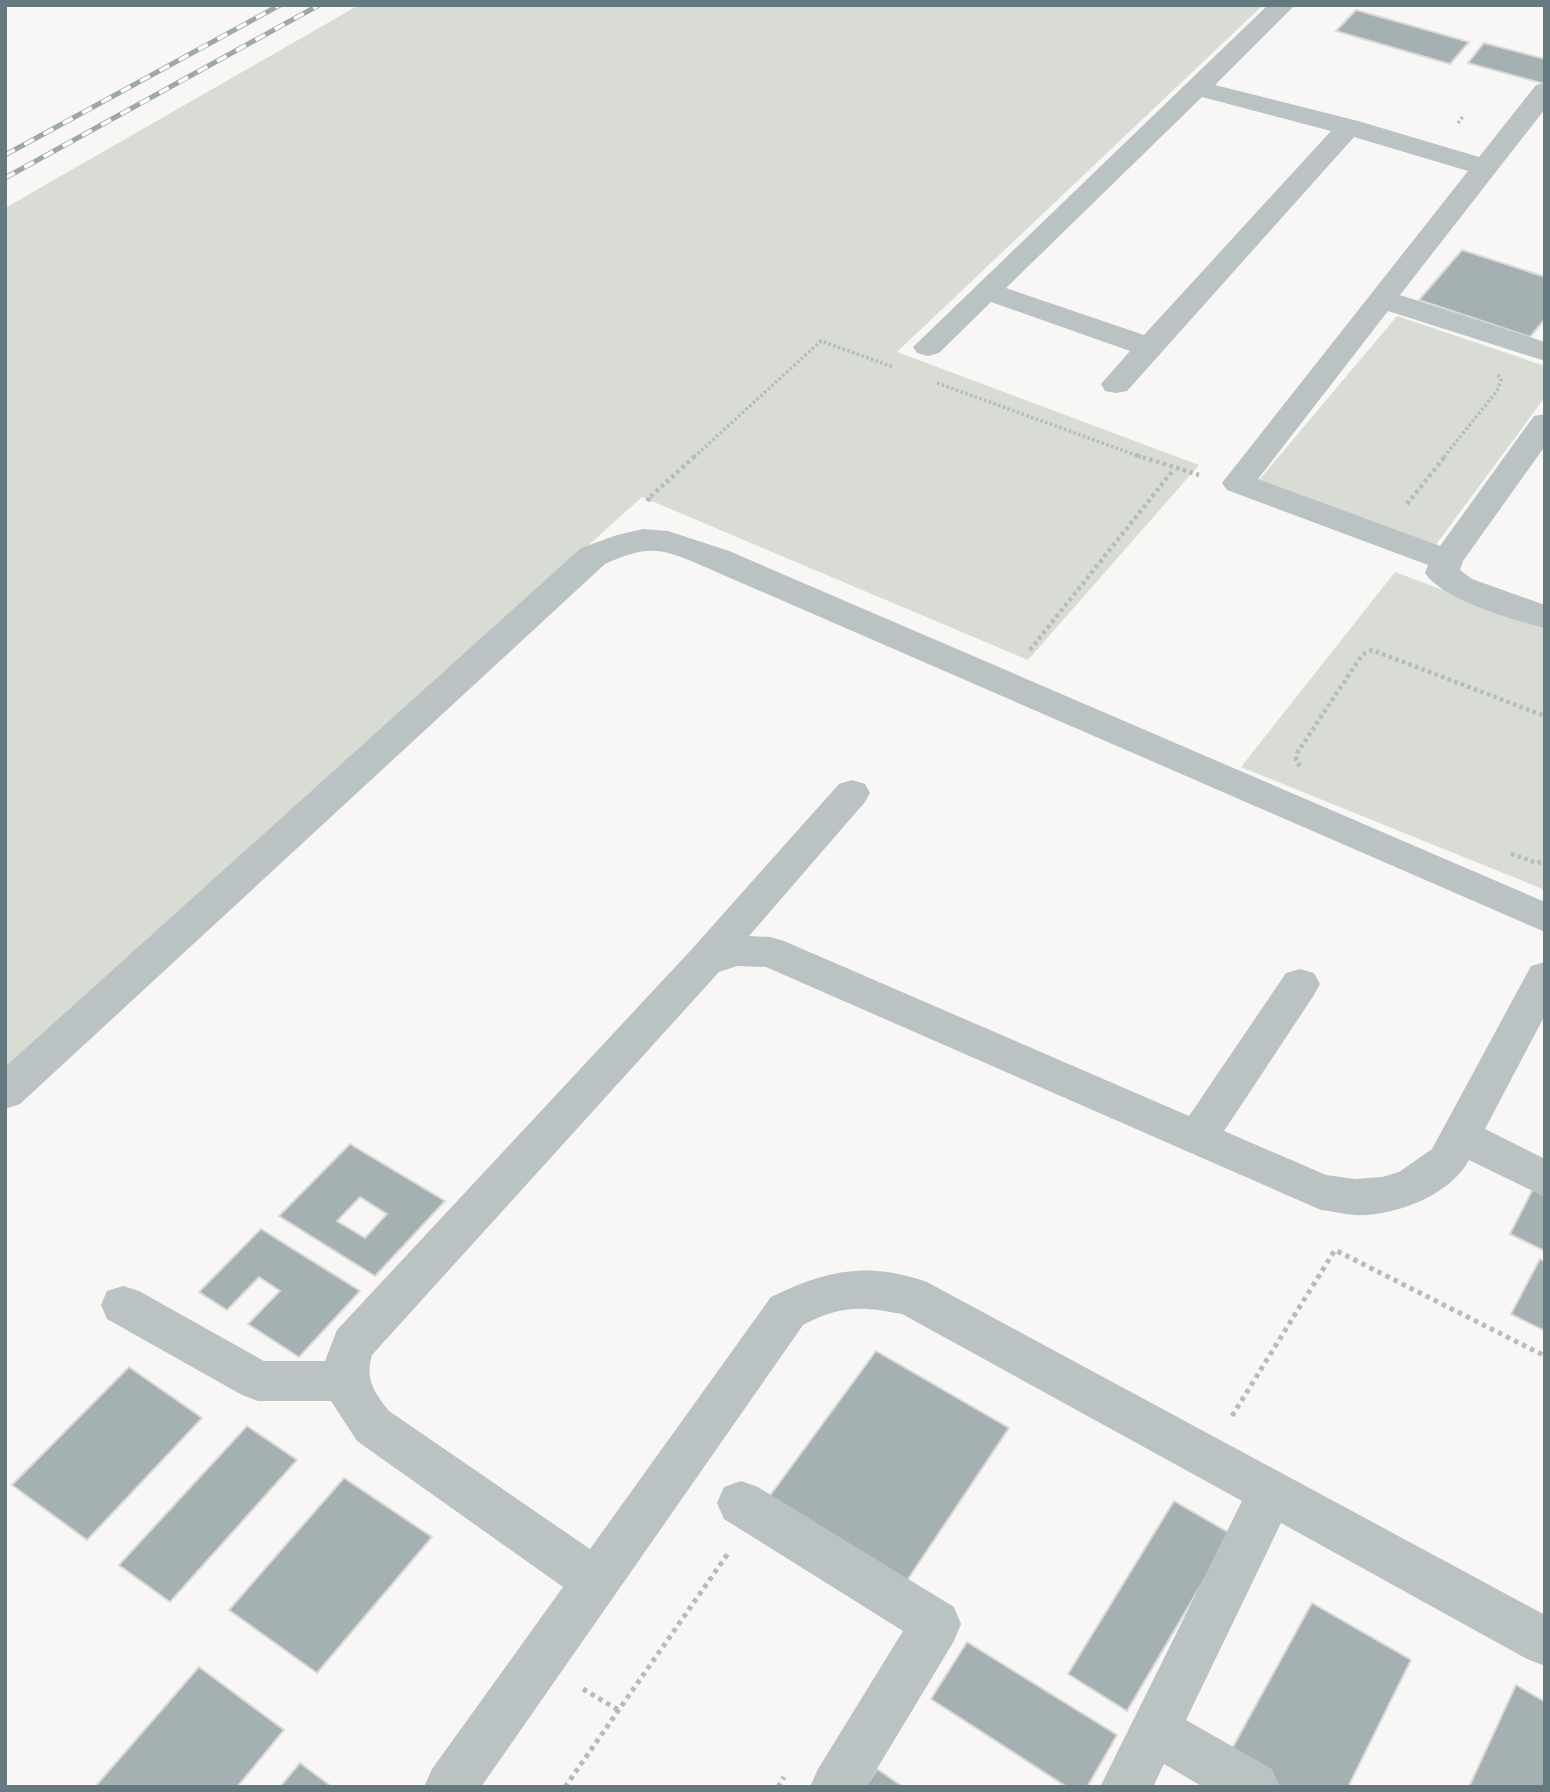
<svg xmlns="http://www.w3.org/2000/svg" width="1550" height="1792" viewBox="0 0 1550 1792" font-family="'Titillium Web',sans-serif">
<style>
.green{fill:#d9dcd5}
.building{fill:#a4b0b2;stroke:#d9d9d8;stroke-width:2;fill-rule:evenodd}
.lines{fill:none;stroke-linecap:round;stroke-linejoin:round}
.path-far2{stroke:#b6bbbc;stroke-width:3.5;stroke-dasharray:2.5 2.5;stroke-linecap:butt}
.path-far1{stroke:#b6bbbc;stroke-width:4.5;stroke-dasharray:3.5 3.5;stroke-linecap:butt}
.path{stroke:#b6bbbc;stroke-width:5;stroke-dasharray:4.5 4.5;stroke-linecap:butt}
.minor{fill:#bbc2c3;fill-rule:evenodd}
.rail-casing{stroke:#9da8aa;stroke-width:5}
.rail{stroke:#fff;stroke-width:3.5;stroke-dasharray:11;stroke-linecap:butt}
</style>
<rect width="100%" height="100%" fill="#f8f7f5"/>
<path class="green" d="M 359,5 L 1263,5 L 897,352 L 1199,465 L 1028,660 L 642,497 L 5,1070 L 5,208 Z
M 1397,316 L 1545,366 L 1545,397 L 1435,546 L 1259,480 Z
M 1395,572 L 1545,628 L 1545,890 L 1241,767 Z"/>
<path class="building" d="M 1356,10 L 1469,42 L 1450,64 L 1336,31 Z
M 1484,43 L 1545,59 L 1545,84 L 1468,63 Z
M 1462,250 L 1545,277 L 1545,319 L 1530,337 L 1419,300 Z
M 350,1144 L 445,1201 L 375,1276 L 279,1216 ZM 360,1197 L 387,1214 L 365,1238 L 337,1221 Z
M 1533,1189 L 1545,1195 L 1545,1251 L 1510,1234 Z
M 261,1229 L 360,1291 L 299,1357 L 248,1324 L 280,1291 L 259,1277 L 227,1310 L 199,1292 Z
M 1540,1259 L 1545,1262 L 1545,1331 L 1511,1314 Z
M 876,1351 L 1009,1428 L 906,1582 L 769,1497 Z
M 129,1367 L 202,1418 L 87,1540 L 12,1485 Z
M 247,1426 L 297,1460 L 170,1602 L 119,1565 Z
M 344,1478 L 432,1537 L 317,1673 L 229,1610 Z
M 1174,1501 L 1231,1534 L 1127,1711 L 1068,1674 Z
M 1312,1603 L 1411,1660 L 1348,1787 L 1278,1787 L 1228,1756 Z
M 967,1642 L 1117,1735 L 1087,1787 L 1067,1787 L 931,1699 Z
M 199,1667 L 284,1730 L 237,1787 L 95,1787 Z
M 1516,1685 L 1545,1702 L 1545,1787 L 1469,1787 Z
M 300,1763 L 332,1787 L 280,1787 Z
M 877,1769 L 903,1787 L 865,1787 Z"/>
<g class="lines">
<path class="path-far2" d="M 1458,123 L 1464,115
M 937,383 L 1141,457
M 694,457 L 821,341 L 893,367
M 1444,457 L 1497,391 L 1501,380 L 1498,375"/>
<path class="path-far1" d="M 1136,455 L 1199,475
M 651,500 L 648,499 L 696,455
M 1407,504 L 1446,455
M 1030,650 L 1174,469
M 1300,766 L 1296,760 L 1297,753 L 1362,655 L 1372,650 L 1545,716
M 1511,854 L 1537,863 L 1545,861"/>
<path class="path" d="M 1232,1416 L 1335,1250 L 1545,1356
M 583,1689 L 620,1711
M 565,1787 L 729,1552
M 778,1787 L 784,1777"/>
<path class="minor" d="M 1268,5 L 1295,5 L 1215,85 L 1358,121 L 1479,157 L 1536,85 L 1545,83 L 1545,109 L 1400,295 L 1545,342 L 1545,361 L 1388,311 L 1258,479 L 1440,546 L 1534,416 L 1545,414 L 1545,446 L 1463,561 L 1460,570 L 1472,579 L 1545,605 L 1545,628 C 1513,620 1443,600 1425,573 L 1428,565 L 1227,490 L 1222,483 L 1468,171 L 1354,137 L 1127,391 L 1116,393 L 1105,391 L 1101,384 L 1130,351 L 991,302 L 939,353 L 928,356 L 917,353 L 913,347 ZM 1202,97 L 1331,131 L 1144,335 L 1006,288 Z
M 643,529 L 668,531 L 729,551 L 1545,902 L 1545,932 L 705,567 C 661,548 650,544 605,564 L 20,1104 L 5,1109 L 5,1067 L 581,548 L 617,535 Z
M 852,780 L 865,784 L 870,793 L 865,802 L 749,936 L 770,937 L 784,941 L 1189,1116 L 1286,973 L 1300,969 L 1314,973 L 1320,984 L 1314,995 L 1224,1131 L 1326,1175 L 1355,1179 L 1382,1177 L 1399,1172 L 1432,1149 L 1531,966 L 1545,962 L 1545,1015 L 1485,1129 L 1545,1159 L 1545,1197 L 1469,1160 C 1450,1196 1393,1217 1354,1215 C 1343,1214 1332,1211 1321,1210 L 766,967 L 737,966 L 719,972 L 372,1355 C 365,1380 374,1392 389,1411 L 590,1549 L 771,1297 C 826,1270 868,1261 927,1282 L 1545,1615 L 1545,1666 L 1527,1659 L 1281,1523 L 1186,1720 L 1272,1769 L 1280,1787 L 1203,1787 L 1164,1764 L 1153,1787 L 1100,1787 L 1242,1501 L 902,1314 C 862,1306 840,1305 803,1325 L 481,1787 L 424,1787 L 432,1769 L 563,1587 L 357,1441 L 331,1401 L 258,1401 L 242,1395 L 107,1319 L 101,1305 L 107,1291 L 123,1286 L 139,1291 L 264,1361 L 325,1361 L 337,1330 L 691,950 L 839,784 Z
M 741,1481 L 758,1487 L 954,1607 L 961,1624 L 954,1641 L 866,1787 L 810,1787 L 818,1769 L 903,1631 L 724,1519 L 717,1503 L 724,1487 Z"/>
<g class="rail-casing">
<path id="rail" d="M 5,155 L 280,5
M 5,178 L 319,5"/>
</g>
<use href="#rail" class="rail"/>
</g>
<rect width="1550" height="1792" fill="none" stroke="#657a7e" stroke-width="14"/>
</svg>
